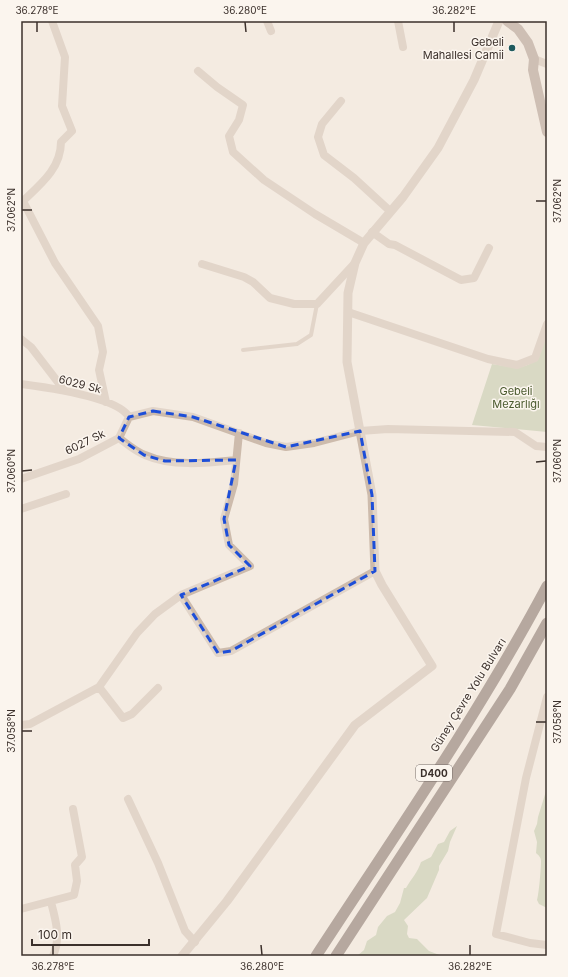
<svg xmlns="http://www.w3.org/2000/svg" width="568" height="977" viewBox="0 0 568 977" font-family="Inter,sans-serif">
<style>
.green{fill:#b8c4a0}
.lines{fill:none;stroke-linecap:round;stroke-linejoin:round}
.service{stroke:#cdbbac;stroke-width:4}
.minor{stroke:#cdbbac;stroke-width:8}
.tertiary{stroke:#cdbbac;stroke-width:9}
.secondary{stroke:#a18a7d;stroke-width:10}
.trunk{stroke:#6c584f;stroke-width:11}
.marked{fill:none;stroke:#1d4ed8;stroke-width:3;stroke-dasharray:8 5;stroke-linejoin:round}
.ticks{fill:none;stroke:#3b302b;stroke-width:1.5}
.poi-dot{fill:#1f5a5e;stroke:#fbf5ee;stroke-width:1.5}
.labels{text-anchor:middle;stroke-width:3;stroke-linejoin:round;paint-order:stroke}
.shield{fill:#fbf5ee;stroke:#756b66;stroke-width:1}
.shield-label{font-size:10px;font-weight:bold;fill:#3b302b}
.poi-label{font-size:11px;fill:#3b302b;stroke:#fbf5ee;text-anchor:end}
.street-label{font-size:11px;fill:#3b302b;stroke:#fbf5ee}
.park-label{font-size:11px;fill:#4a5a2e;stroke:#fbf5ee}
.neatline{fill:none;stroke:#3b302b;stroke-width:1.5}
.ticks-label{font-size:10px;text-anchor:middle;fill:#3b302b}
</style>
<rect width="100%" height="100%" fill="#f4ebe1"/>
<path class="green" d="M 547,325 L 547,432 L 472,425 L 492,364 C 537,371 535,366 547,325 Z
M 547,788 L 547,908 L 539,904 L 537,900 C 539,894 541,868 541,861 C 541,857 538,855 536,853 L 537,842 L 534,831 L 537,824 L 538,817 Z
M 457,826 L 450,842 L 448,851 L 439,866 L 439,870 L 427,898 L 404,920 L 408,926 L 407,934 L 409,938 L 417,939 L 429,951 L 442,956 L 357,956 L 364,950 L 367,941 L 376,935 L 378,927 L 387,916 L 395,912 L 400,903 L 404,888 L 406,888 C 411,879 418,872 421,862 L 431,857 L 438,844 L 444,842 L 450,831 Z"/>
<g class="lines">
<path class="service" d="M 243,350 L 297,344 L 311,335 L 317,304"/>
<path class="minor" d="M 52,21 L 65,57 L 62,106 L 72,131 L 61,142 C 61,168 41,184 23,201 L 55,263 L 98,326 L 103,352 L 99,370 L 106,402
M 267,21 L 271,31
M 398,21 L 403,47
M 534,59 L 547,64
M 198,71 L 217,87 L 243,105 L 239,120 L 229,136 L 233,152 L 264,180 L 315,214 L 364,243
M 341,101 L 322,124 L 318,137 L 324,155 L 354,178 L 390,211
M 372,232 L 389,244 L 395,245 L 461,280 L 474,278 L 489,248
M 202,264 L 244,277 L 253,282 L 270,298 L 294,304 L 317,304 L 355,263
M 348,312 L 488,359 L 517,365 L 535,358 L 547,324
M 21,339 L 31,347 L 64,390
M 21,384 C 44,387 118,397 129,417
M 119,438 C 127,444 136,452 145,455 C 172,467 207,463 236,460
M 21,479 L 79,459 L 119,438 L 129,417 L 153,411 L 193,417 L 266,443 L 286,447 L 314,443 L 360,431 L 388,429 L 515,432 L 536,446 L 547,447
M 21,509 L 66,494
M 181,595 L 218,653 L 231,651 L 375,571
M 99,687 L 123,718 L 132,714 L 158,688
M 547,697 L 526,778 L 496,934 L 530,943 L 547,945
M 21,725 L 30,724 L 99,687 L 137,633 L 155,614 L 181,595 L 250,566 L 229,545 L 224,519 L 234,484 L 239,433
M 128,799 L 158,863 L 185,931 L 195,942
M 51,902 C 56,921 61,938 53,956
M 21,909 L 74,895 L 77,881 L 75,865 L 82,857 L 73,809"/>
<path class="tertiary" d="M 182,956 L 227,901 L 355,725 L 432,666 L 382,585 L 375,571 L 372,495 L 347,362 L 348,293 L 355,263 L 364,243 L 403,197 L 438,148 L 474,80 L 499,21"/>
<path class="secondary" d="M 507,21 L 518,29 L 528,43 L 534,59 L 533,70 L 547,132"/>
<path class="trunk" d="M 316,956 C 395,835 479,714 547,586
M 336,956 L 510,689 L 547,623"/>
</g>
<path d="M0 0H568V977H0ZM 153,411 L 193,417 L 286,447 L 360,431 L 372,495 L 375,571 L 231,651 L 218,653 L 181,595 L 250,566 L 229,545 L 224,519 L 236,460 L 165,461 L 144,455 L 119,438 L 129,417 Z" fill="#f4ebe1" fill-opacity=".55" fill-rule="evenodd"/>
<path class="marked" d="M 153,411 L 193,417 L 286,447 L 360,431 L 372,495 L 375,571 L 231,651 L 218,653 L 181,595 L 250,566 L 229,545 L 224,519 L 236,460 L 165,461 L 144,455 L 119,438 L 129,417 Z"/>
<path class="ticks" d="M 37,22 L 37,32M 245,22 L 246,32M 454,22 L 454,32M 536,201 L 546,201M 22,210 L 32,210M 536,462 L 546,461M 22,471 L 32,470M 536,722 L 546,722M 22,731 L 32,731M 53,945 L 53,955M 261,945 L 262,955M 470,945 L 470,955"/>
<circle class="poi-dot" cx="512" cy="48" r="4"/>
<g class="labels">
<rect class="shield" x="416" y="765" width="36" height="16" rx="3"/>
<g class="shield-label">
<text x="434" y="777">D400</text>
</g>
<g class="poi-label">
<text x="504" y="46">Gebeli<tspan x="504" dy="13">Mahallesi Camii</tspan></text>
</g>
<g class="street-label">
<text transform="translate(80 384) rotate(14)" y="4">6029 Sk</text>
<text transform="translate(85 442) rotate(-26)" y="4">6027 Sk</text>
<text transform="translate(468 695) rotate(-58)" y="4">Güney Çevre Yolu Bulvarı</text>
</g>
<g class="park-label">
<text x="516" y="395">Gebeli<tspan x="516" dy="13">Mezarlığı</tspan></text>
</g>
</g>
<rect width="568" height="977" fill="none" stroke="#fbf5ee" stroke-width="44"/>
<path d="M32 939v6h117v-6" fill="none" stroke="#3b302b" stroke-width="2"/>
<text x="38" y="939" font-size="12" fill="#3b302b" stroke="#fbf5ee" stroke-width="3" paint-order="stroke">100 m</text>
<rect x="22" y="22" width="524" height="933" class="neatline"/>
<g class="ticks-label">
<text x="37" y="14">36.278°E</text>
<text x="245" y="14">36.280°E</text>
<text x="454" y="14">36.282°E</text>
<text transform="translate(557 201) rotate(-90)" y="4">37.062°N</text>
<text transform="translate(11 210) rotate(-90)" y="4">37.062°N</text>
<text transform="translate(557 461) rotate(-90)" y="4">37.060°N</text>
<text transform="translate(11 471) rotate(-90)" y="4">37.060°N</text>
<text transform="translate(557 722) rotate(-90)" y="4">37.058°N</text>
<text transform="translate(11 731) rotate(-90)" y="4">37.058°N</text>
<text x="53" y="970">36.278°E</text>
<text x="262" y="970">36.280°E</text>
<text x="470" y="970">36.282°E</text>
</g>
</svg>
